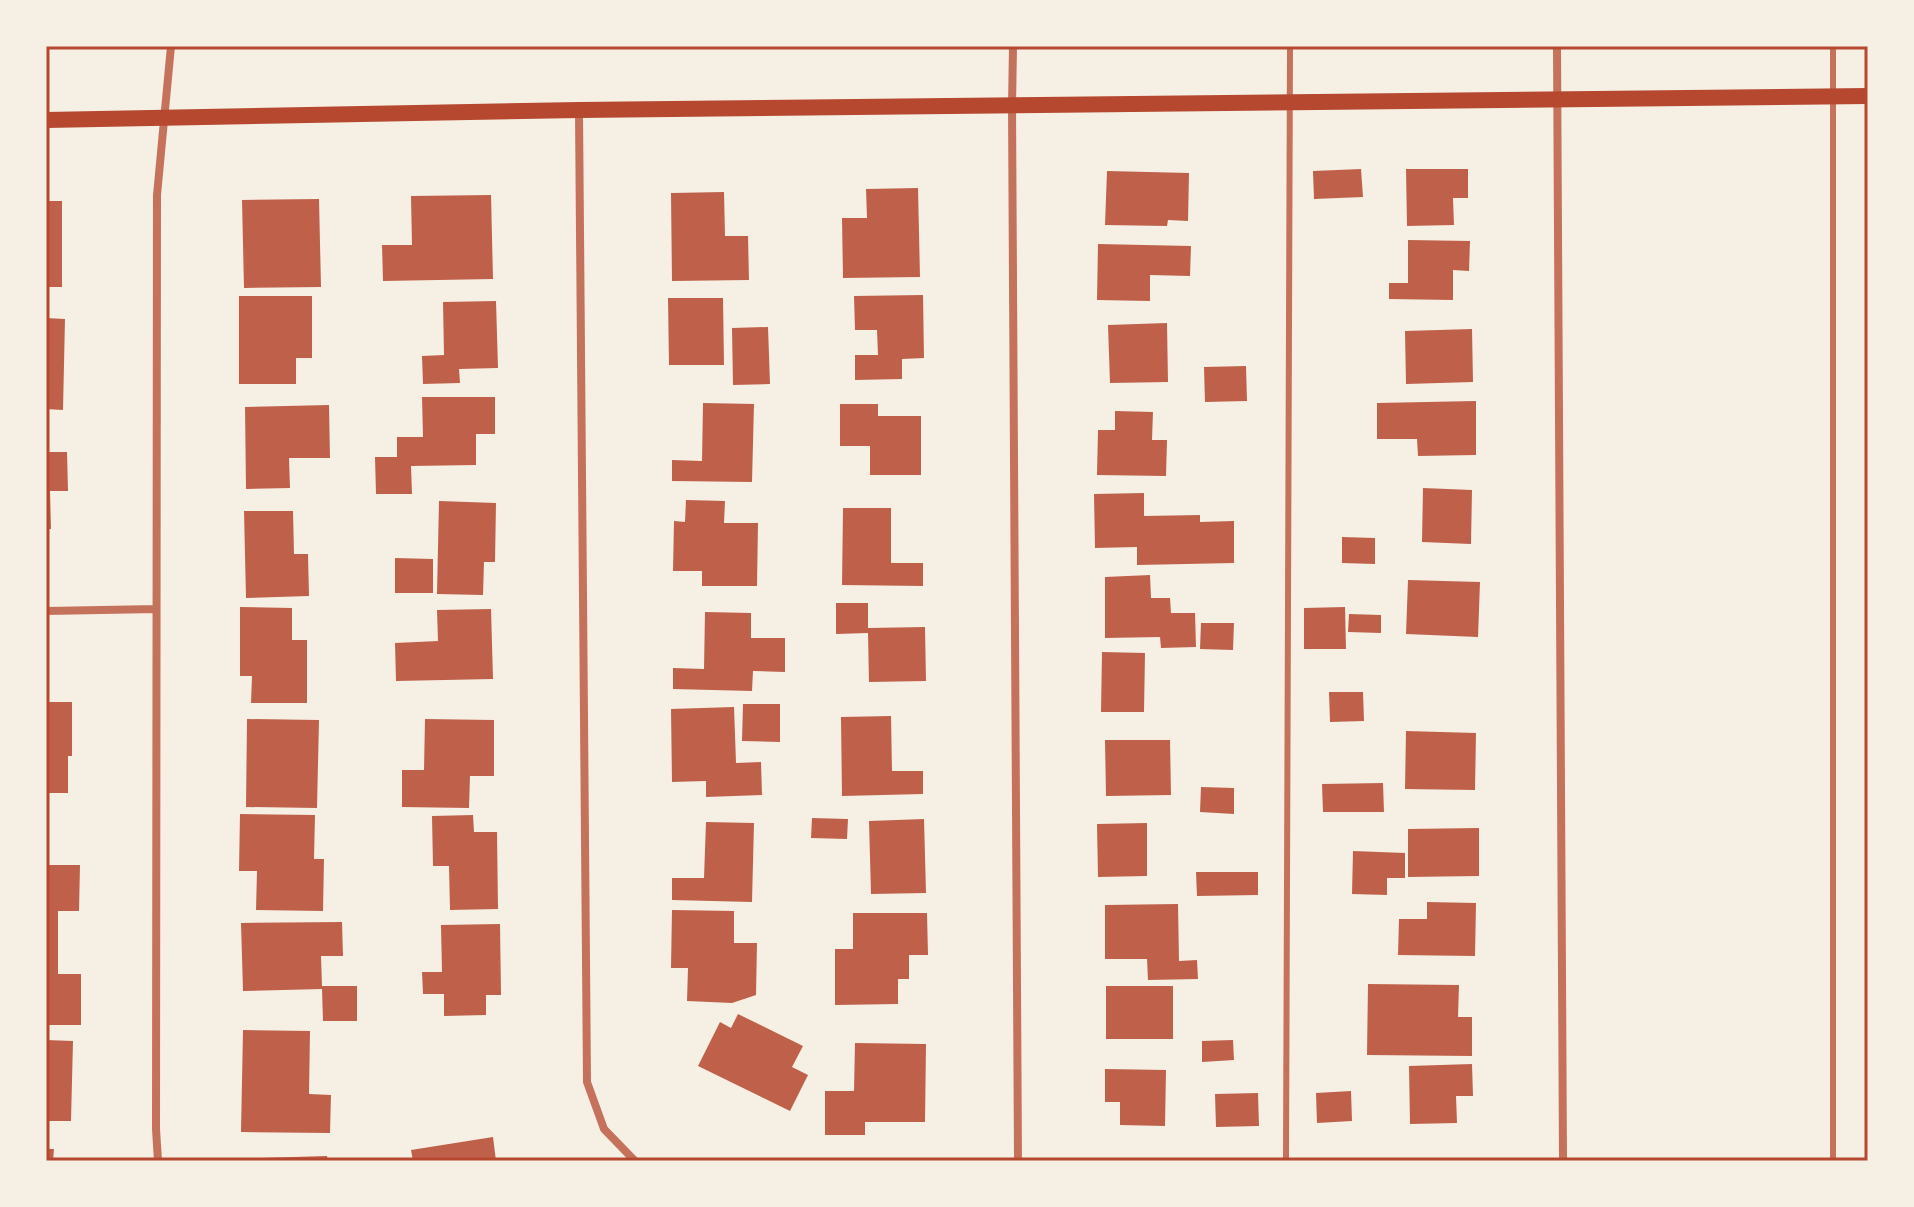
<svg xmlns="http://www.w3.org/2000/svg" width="1914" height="1207" viewBox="0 0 1914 1207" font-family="Figtree,sans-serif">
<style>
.building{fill:#bf614a}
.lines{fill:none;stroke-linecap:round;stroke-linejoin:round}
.service{stroke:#c5725c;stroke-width:6}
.minor{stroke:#c5725c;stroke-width:8}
.secondary{stroke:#b5482f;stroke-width:16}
.neatline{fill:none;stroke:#b5482f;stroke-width:3}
</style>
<rect width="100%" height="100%" fill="#f6efe4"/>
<path class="building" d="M 1361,169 L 1363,197 L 1314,199 L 1313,171 Z
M 1406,169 L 1468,169 L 1468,198 L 1453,198 L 1454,225 L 1407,226 Z
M 1107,171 L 1189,173 L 1188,221 L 1168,220 L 1167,226 L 1105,225 Z
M 918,188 L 920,277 L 843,278 L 842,218 L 867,218 L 866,189 Z
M 724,192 L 725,236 L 748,236 L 749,280 L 672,281 L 671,193 Z
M 491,195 L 493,279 L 383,281 L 382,245 L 412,245 L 411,196 Z
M 319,199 L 321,287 L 244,288 L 242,200 Z
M 46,201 L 62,201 L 62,287 L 46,287 Z
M 1408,240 L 1470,241 L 1469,271 L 1453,270 L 1453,300 L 1389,299 L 1389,283 L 1408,283 Z
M 1098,244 L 1191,246 L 1190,276 L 1150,275 L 1150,301 L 1097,300 Z
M 923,295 L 924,358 L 902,359 L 902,379 L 855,380 L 855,355 L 878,355 L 877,330 L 855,330 L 854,296 Z
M 239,296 L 312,296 L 312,358 L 296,358 L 296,384 L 239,384 Z
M 668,298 L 723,298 L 724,365 L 669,365 Z
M 496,301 L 498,368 L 459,369 L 460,383 L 423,384 L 422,356 L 444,355 L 443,302 Z
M 46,318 L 65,319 L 63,410 L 46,409 Z
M 1167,323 L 1168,382 L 1110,383 L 1108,325 Z
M 768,327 L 770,384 L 733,385 L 732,328 Z
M 1472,329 L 1473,382 L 1406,384 L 1405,331 Z
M 1246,366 L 1247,401 L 1205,402 L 1204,367 Z
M 422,397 L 495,397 L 495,434 L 476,434 L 476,465 L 411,466 L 412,494 L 376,494 L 375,457 L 397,457 L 397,437 L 423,437 Z
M 1476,401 L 1476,455 L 1418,456 L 1417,439 L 1377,439 L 1377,403 Z
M 703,403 L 754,404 L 752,482 L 672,481 L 672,460 L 702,461 Z
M 840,404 L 878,404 L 878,416 L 921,416 L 921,475 L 870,475 L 870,446 L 840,446 Z
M 329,405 L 330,458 L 289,458 L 290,488 L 246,489 L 245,407 Z
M 1115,411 L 1153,412 L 1152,440 L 1167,440 L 1166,476 L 1097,475 L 1098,430 L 1115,430 Z
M 46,452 L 67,452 L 68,491 L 50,491 L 51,529 L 46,529 Z
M 1423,488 L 1472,490 L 1471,544 L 1422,542 Z
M 1144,493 L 1144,516 L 1200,515 L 1200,522 L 1234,521 L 1234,563 L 1137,565 L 1137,547 L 1095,548 L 1094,494 Z
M 686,500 L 725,501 L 724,523 L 758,523 L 757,586 L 702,586 L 702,571 L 673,571 L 674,521 L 685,522 Z
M 439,501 L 496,503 L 495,562 L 484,562 L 483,595 L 437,594 Z
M 843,508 L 891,508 L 891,563 L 923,563 L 923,586 L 842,585 Z
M 244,511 L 293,511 L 294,554 L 308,554 L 309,596 L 246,598 Z
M 1342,537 L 1375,538 L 1375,564 L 1342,563 Z
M 395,558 L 433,559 L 433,593 L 395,593 Z
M 1150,575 L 1151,598 L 1170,598 L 1171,613 L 1195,613 L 1196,647 L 1161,648 L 1160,637 L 1105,638 L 1105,577 Z
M 1408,580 L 1480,582 L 1478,637 L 1406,634 Z
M 836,603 L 868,603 L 868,628 L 925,627 L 926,681 L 869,682 L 868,633 L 836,634 Z
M 240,607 L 292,608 L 292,640 L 307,640 L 307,703 L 251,703 L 252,676 L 240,676 Z
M 1345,607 L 1346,649 L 1304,649 L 1304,608 Z
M 491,609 L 493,679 L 396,681 L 395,643 L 438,641 L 437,610 Z
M 705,612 L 751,613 L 751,638 L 785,638 L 785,672 L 753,671 L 752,691 L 673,689 L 673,668 L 704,669 Z
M 1349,614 L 1381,615 L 1381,633 L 1348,632 Z
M 1201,623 L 1234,623 L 1233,650 L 1200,649 Z
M 1102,652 L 1145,653 L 1144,712 L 1101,712 Z
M 1329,692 L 1363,692 L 1364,721 L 1330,722 Z
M 46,702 L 72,702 L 72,756 L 68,756 L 68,793 L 46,793 Z
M 743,704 L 780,704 L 780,742 L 742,741 Z
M 734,707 L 736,763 L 761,762 L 762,795 L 706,797 L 706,781 L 672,782 L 671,709 Z
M 891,716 L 892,771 L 923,771 L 923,794 L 842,796 L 841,717 Z
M 247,719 L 319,720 L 317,808 L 246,807 Z
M 425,719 L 494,720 L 494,776 L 470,776 L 469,808 L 402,807 L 402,770 L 424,770 Z
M 1406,731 L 1476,733 L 1475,790 L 1405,789 Z
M 1105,740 L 1170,740 L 1171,795 L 1106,796 Z
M 1383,783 L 1384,812 L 1323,812 L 1322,784 Z
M 1201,787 L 1234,788 L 1234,814 L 1200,812 Z
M 240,814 L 315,815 L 314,859 L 324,859 L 323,911 L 256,910 L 257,871 L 239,871 Z
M 473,815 L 474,832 L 497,832 L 498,909 L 450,910 L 449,866 L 433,866 L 432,816 Z
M 812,818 L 848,819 L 847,839 L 811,838 Z
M 924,819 L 926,893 L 871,894 L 869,821 Z
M 706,822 L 754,823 L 752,902 L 672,900 L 672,878 L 704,878 Z
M 1147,823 L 1147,876 L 1098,877 L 1097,824 Z
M 1479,828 L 1479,876 L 1408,877 L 1408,829 Z
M 1353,851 L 1405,853 L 1405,878 L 1387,878 L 1387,895 L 1352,894 Z
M 46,865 L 80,865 L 79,911 L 58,911 L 58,974 L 81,974 L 81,1025 L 46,1025 Z
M 1196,872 L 1258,872 L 1258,895 L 1197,896 Z
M 1427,902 L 1476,903 L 1475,956 L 1398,955 L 1399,919 L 1427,919 Z
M 1178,904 L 1179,961 L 1197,960 L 1198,979 L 1148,980 L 1147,959 L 1105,959 L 1105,905 Z
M 672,910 L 734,911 L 734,943 L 757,943 L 756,995 L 732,1003 L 687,1001 L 688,968 L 671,968 Z
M 853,913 L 927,913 L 928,955 L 909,955 L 909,979 L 898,979 L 898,1004 L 835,1005 L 835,949 L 853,949 Z
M 342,922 L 343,956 L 321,956 L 322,986 L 357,986 L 357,1021 L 323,1021 L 322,989 L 243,991 L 241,923 Z
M 500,924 L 501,995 L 486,995 L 486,1015 L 444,1016 L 444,994 L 423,994 L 422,972 L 442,972 L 441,925 Z
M 1368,984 L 1459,985 L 1458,1017 L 1472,1017 L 1472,1056 L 1367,1055 Z
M 1106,986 L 1173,986 L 1173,1039 L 1106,1039 Z
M 738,1014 L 803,1046 L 792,1067 L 808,1075 L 790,1111 L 698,1066 L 720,1022 L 731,1028 Z
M 243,1030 L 310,1031 L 309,1094 L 331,1095 L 330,1133 L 241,1132 Z
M 46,1040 L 73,1041 L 71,1121 L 46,1121 Z
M 1233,1040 L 1234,1060 L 1202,1062 L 1202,1041 Z
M 855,1043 L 926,1044 L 925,1122 L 865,1122 L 865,1135 L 825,1135 L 825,1091 L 854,1091 Z
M 1472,1064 L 1473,1096 L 1456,1096 L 1457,1123 L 1410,1124 L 1409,1066 Z
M 1105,1069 L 1166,1070 L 1165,1126 L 1120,1125 L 1120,1102 L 1105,1102 Z
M 1351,1091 L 1352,1121 L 1317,1123 L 1316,1093 Z
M 1258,1093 L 1259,1126 L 1216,1127 L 1215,1094 Z
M 493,1137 L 496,1161 L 413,1161 L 411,1150 Z
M 46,1149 L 54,1149 L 53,1161 L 46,1161 Z
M 327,1156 L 328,1161 L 260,1161 L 260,1158 Z"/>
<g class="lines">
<path class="service" d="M 1833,46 L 1833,1161
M 1286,1161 L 1290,46"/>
<path class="minor" d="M 1013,46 L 1012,106 L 1018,1161
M 1557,46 L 1563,1161
M 579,110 L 587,1082 L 604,1129 L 635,1161
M 46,611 L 156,609
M 158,1161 L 156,1129 L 157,195 L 171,46"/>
<path class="secondary" d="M 46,120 L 579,110 L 1868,96"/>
</g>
<rect width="1914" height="1207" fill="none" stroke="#f6efe4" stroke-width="96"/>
<rect x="48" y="48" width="1818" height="1111" class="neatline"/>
</svg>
